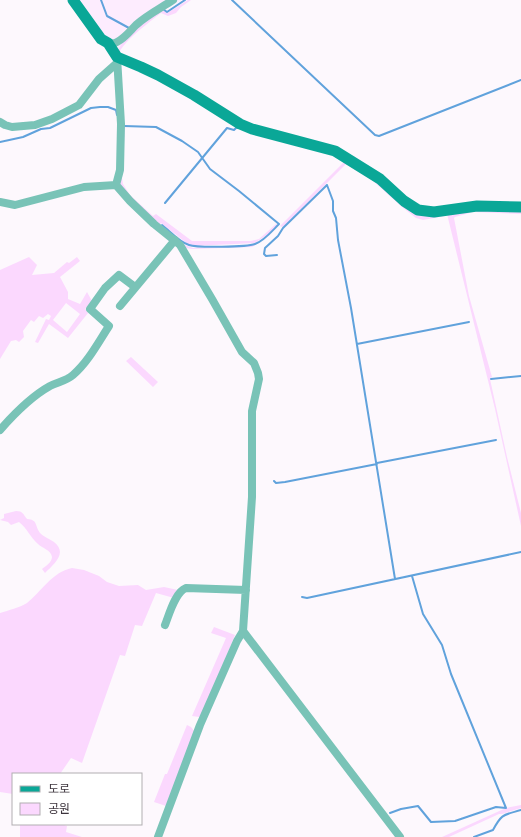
<svg xmlns="http://www.w3.org/2000/svg" width="521" height="837" viewBox="0 0 521 837" font-family="Overpass,'Noto Sans KR',sans-serif">
<style>
.built{fill:#fdecfe}
.green{fill:#fbd8fe;fill-rule:evenodd}
.lines{fill:none;stroke-linecap:round;stroke-linejoin:round}
.stream{stroke:#60a2dc;stroke-width:2}
.street{stroke:#79c3b7;stroke-width:8}
.secondary{stroke:#0aa797;stroke-width:11}
</style>
<rect width="100%" height="100%" fill="#fdf8fd"/>
<path class="built" d="M 78,0 L 182,0 L 163,11 L 162,10 L 128,37 L 119,49 L 102,34 Z"/>
<path class="green" d="M 188,0 L 191,0 L 181,7 L 176,13 L 168,16 L 161,13 C 152,20 121,43 119,54 L 118,51 C 125,33 147,21 162,9 L 167,13 Z
M 122,127 L 125,127 L 122,178 L 123,184 L 130,195 L 153,216 L 156,214 L 192,241 L 251,241 L 259,239 L 276,224 L 277,225 L 268,234 L 255,243 L 193,246 L 189,245 L 161,223 L 160,225 L 185,245 L 193,248 L 250,246 L 260,242 L 252,247 L 193,249 L 185,248 L 159,226 L 130,200 L 119,186 Z
M 346,160 L 361,169 L 406,205 L 444,215 L 445,216 L 423,220 L 416,218 L 402,207 L 372,180 L 346,164 L 285,225 L 282,227 L 280,226 Z
M 521,208 L 521,214 L 473,212 L 455,217 L 454,218 L 469,296 L 492,377 L 490,378 L 490,379 L 507,457 L 521,513 L 521,526 L 495,409 L 447,214 L 453,212 Z
M 29,257 L 37,265 L 32,275 L 54,273 L 67,262 L 69,263 L 77,257 L 80,261 L 60,277 L 68,292 L 68,299 L 80,304 L 87,292 L 92,301 L 85,309 L 88,313 L 68,338 L 49,324 L 38,343 L 35,342 L 46,319 L 49,320 L 51,316 L 48,314 L 43,318 L 39,316 L 34,322 L 31,320 L 23,331 L 24,337 L 19,342 L 16,340 L 11,341 L 0,359 L 0,270 ZM 66,303 L 80,314 L 67,332 L 53,320 Z
M 131,357 L 158,382 L 153,387 L 126,361 Z
M 16,511 C 23,511 23,514 27,519 C 39,520 34,526 41,534 C 44,537 50,539 54,542 C 68,553 54,564 45,573 L 42,569 C 46,566 52,562 52,557 C 51,550 42,548 38,544 C 30,537 27,528 19,522 L 11,525 L 8,522 L 0,520 L 4,518 L 4,514 Z
M 72,568 L 84,570 L 99,576 L 107,582 L 119,586 L 138,585 L 146,590 L 164,587 L 178,590 L 174,598 L 156,593 L 142,626 L 135,625 L 125,656 L 120,655 L 82,763 L 71,758 L 60,774 L 13,774 L 13,794 L 0,792 L 0,613 C 9,610 19,608 27,603 C 41,592 52,572 72,568 Z
M 214,627 L 235,635 L 202,715 L 199,717 L 192,716 L 226,638 L 211,633 Z
M 187,725 L 191,727 L 195,732 L 166,806 L 154,802 L 165,774 L 167,774 Z
M 521,805 L 521,808 L 502,814 L 499,814 L 449,837 L 442,837 L 506,808 Z
M 20,824 L 61,824 L 67,826 L 66,832 L 82,837 L 20,837 Z"/>
<g class="lines">
<path class="stream" d="M 101,0 L 107,16 L 129,28
M 232,0 L 375,135 L 379,136 L 521,80
M 163,9 L 167,12 L 185,0
M 124,126 L 156,127 L 182,141 L 198,152 L 210,169 L 239,191 L 279,224 C 272,231 264,241 255,244 C 247,247 197,248 189,245 C 179,242 170,231 162,225
M 0,142 L 23,137 L 41,129 L 50,128 L 91,108 L 100,107 L 108,107 L 116,110 L 117,115
M 327,185 L 333,201 L 333,211 L 336,218 L 338,240 L 351,308 L 395,579
M 165,203 L 227,128 L 234,130 L 237,127
M 277,255 L 266,256 L 264,254 L 265,248 L 278,236 L 283,228 L 327,185
M 357,344 L 469,322
M 491,379 L 521,376
M 377,463 L 496,440
M 274,481 L 276,483 L 285,482 L 377,464
M 302,597 L 307,598 L 521,552
M 390,813 L 401,809 L 418,806 L 431,822 L 455,821 L 496,807 L 506,808 L 451,674 L 442,645 L 423,614 L 412,576
M 474,837 L 493,830 C 502,813 504,815 521,810"/>
<path class="street" d="M 108,43 C 112,43 114,44 117,42 C 125,38 130,31 136,25 C 147,15 161,8 173,0
M 117,57 L 121,124 L 120,170 L 116,185 L 130,201 L 154,224 L 180,245 L 212,299 L 242,352 L 254,363 L 258,373 L 259,379 L 252,411 L 252,497 L 243,631 L 400,837
M 0,122 L 5,125 L 12,127 L 35,125 L 52,119 L 79,105 L 99,79 L 117,63
M 0,202 L 15,205 L 84,187 L 116,185
M 120,306 L 175,240
M 0,430 C 14,414 32,396 50,386 C 58,382 66,381 73,375 C 88,362 98,343 109,326 L 90,309 L 105,288 L 119,275 L 135,287
M 165,625 C 169,615 175,592 186,588 L 246,590
M 158,837 L 200,725 L 237,641 L 243,631"/>
<path class="secondary" d="M 73,0 L 101,39 L 108,43 L 117,57 L 141,67 L 158,75 L 194,95 L 240,124 L 252,129 L 335,151 L 380,179 L 404,201 L 418,210 L 434,212 L 477,206 L 521,207"/>
</g>
<rect x="12" y="773" width="130" height="52" fill="#ffffff" stroke="#b1aeb1"/>
<rect x="20" y="786" width="20" height="6" fill="#0aa797" stroke="#b1aeb1"/>
<text x="48" y="793" font-size="12" fill="#3d343d">도로</text>
<rect x="20" y="803" width="20" height="12" fill="#fbd8fe" stroke="#b1aeb1"/>
<text x="48" y="813" font-size="12" fill="#3d343d">공원</text>
</svg>
